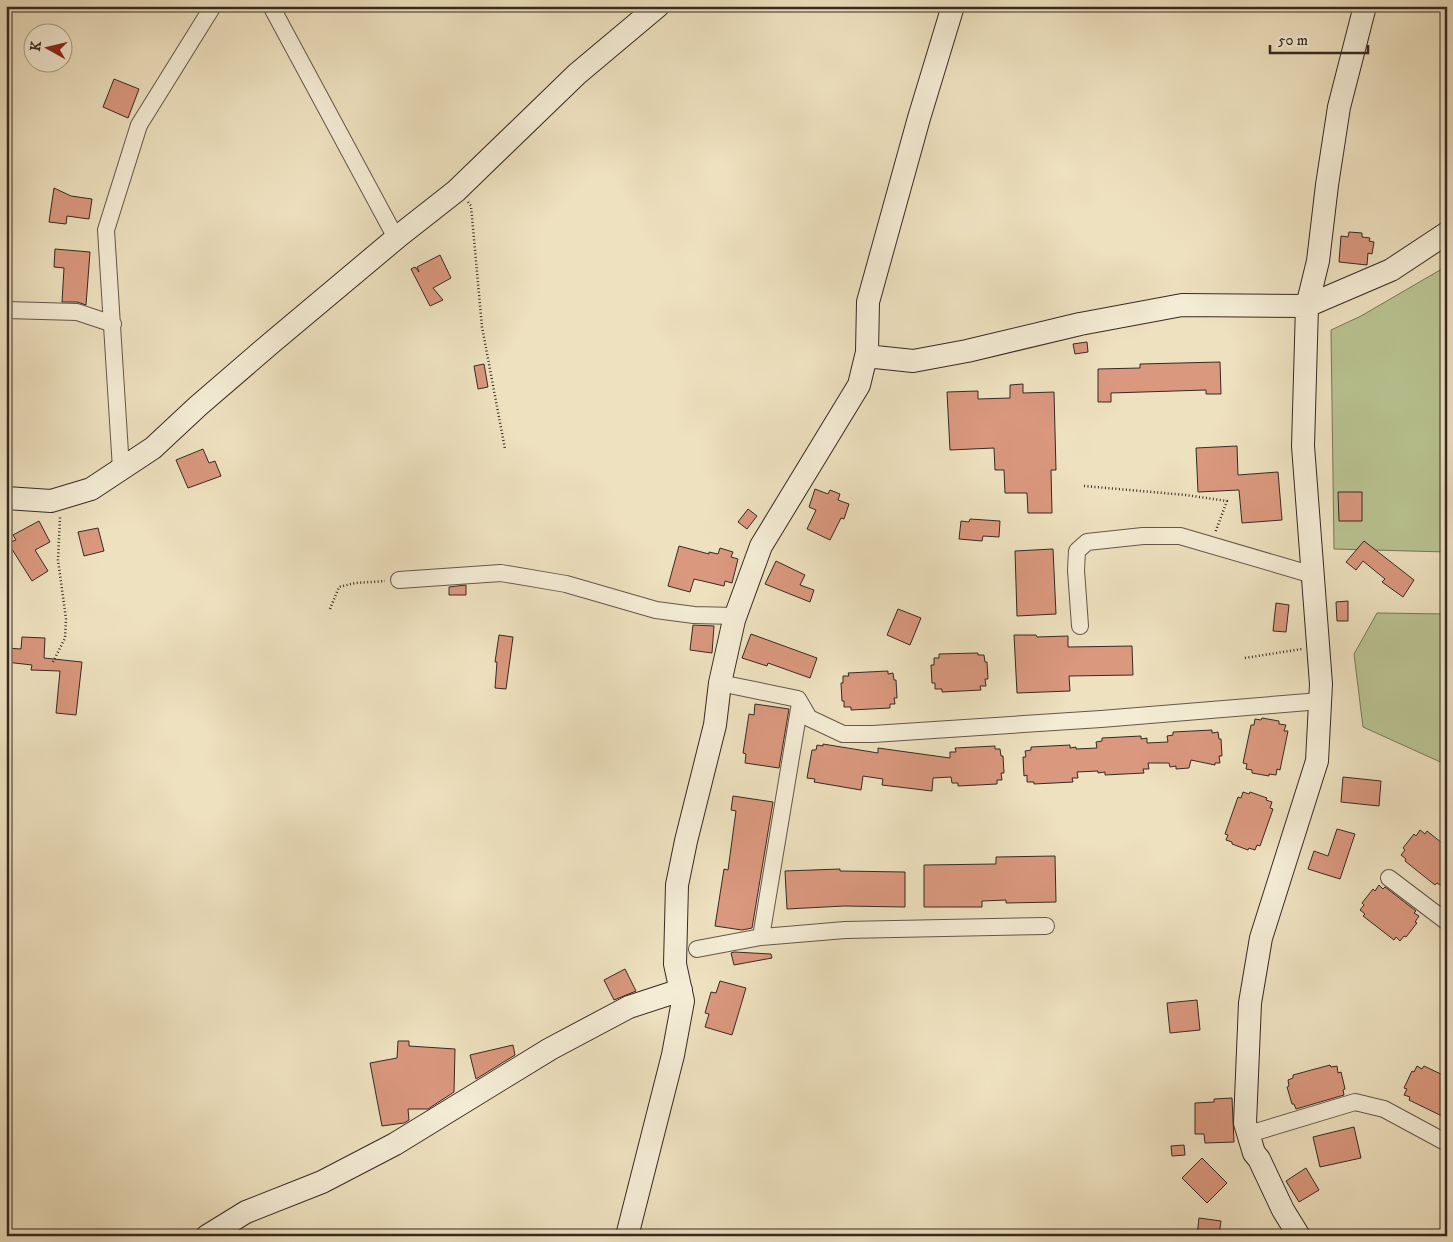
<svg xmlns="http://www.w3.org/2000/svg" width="1453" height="1242" viewBox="0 0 1453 1242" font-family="'IM FELL DW Pica',serif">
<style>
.green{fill:#b9c392;stroke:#78765a}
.building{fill:#da987e;stroke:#362923}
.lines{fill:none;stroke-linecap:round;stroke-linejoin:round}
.street-casing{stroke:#64574a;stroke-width:18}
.secondary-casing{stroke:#362923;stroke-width:24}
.path{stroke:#362923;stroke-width:2.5;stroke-dasharray:1 2.5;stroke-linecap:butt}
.street{stroke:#f4ecd5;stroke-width:16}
.secondary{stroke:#f4ecd5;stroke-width:22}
</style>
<rect width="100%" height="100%" fill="#eee1bf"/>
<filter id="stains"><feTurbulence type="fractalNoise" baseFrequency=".004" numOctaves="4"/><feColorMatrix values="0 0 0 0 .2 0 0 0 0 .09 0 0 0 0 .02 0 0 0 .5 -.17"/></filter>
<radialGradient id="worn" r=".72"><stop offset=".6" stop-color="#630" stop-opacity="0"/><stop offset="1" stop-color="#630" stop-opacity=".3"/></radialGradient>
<path class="green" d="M 1447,266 L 1447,552 L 1334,549 L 1331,330 L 1361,316 Z
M 1377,613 L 1447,614 L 1447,765 L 1363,727 L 1354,654 Z"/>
<path class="building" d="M 114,79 L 139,89 L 128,118 L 103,107 Z
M 54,188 L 71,196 L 92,199 L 89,219 L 67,216 L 66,224 L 49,222 Z
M 1349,232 L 1362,233 L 1362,237 L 1370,238 L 1369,241 L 1374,242 L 1372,254 L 1368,253 L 1367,265 L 1339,262 L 1341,236 L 1348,237 Z
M 55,249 L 90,252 L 86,305 L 77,302 L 62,302 L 64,268 L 54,267 Z
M 440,255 L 451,278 L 433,288 L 443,300 L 430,306 L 411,269 L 415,267 L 419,272 L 417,267 Z
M 1087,342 L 1088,352 L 1075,354 L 1073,344 Z
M 1220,362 L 1221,394 L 1206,394 L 1206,390 L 1111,393 L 1111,402 L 1098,402 L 1098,369 L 1140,368 L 1140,364 Z
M 484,364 L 488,387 L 478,389 L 474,366 Z
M 1023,384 L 1023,393 L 1054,392 L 1056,470 L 1051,470 L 1052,513 L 1028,513 L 1027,493 L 1005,493 L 1004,470 L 995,470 L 994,448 L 950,450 L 947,392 L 978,391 L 978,399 L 1010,398 L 1010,385 Z
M 1237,446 L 1238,475 L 1278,472 L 1282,520 L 1242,523 L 1239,490 L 1198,492 L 1196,448 Z
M 203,449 L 209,463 L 215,461 L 221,476 L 188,488 L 176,460 Z
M 815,489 L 828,494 L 830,490 L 840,494 L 838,500 L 849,504 L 844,519 L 841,518 L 830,540 L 807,529 L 816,510 L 809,507 Z
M 1338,492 L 1362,492 L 1362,521 L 1339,521 Z
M 748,509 L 757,516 L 747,529 L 738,522 Z
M 970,519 L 1000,521 L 999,537 L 983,536 L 982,541 L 959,539 L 961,521 L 969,522 Z
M 39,521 L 50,542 L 35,550 L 48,571 L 32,581 L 8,543 L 16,540 L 13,535 Z
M 98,528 L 104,551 L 84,556 L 78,532 Z
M 1364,541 L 1414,580 L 1403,597 L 1382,582 L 1385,579 L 1363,561 L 1356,570 L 1346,562 Z
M 679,546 L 709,554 L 709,552 L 718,554 L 720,548 L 733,552 L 731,557 L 738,559 L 732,583 L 725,581 L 724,586 L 694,579 L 690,592 L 668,586 Z
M 1053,549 L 1056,614 L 1017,616 L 1015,551 Z
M 776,561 L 805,575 L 800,585 L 814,590 L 810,602 L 765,584 Z
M 466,585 L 466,595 L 449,595 L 449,587 Z
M 1348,601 L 1348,621 L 1337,621 L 1336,602 Z
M 1276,603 L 1289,605 L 1286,632 L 1273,631 Z
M 898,609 L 921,618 L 910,645 L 887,635 Z
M 693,625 L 714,626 L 712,653 L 690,650 Z
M 751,634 L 817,658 L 810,678 L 768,663 L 767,666 L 742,658 Z
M 499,635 L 513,637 L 506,689 L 495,688 L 497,662 L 495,662 Z
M 1014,635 L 1036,635 L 1037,637 L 1068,636 L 1068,647 L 1132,646 L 1133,675 L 1069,676 L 1070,691 L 1017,693 Z
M 22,637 L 45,638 L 44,658 L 82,662 L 76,715 L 56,713 L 60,671 L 31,670 L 32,665 L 6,662 L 6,648 L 21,649 Z
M 978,653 L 978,655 L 984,655 L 985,662 L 987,662 L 988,679 L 985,679 L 986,686 L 980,686 L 981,690 L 942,692 L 942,689 L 935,689 L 935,683 L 932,683 L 931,665 L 934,665 L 934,658 L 939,658 L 939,654 Z
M 888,671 L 888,674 L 893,673 L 894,680 L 896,680 L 897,698 L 894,698 L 895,704 L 890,704 L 890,708 L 851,710 L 851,707 L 844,707 L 844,701 L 842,701 L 841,683 L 843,683 L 843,676 L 849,676 L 848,673 Z
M 755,704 L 789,709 L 779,768 L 745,763 L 746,754 L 743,753 L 749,714 L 754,715 Z
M 1262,718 L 1279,721 L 1279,724 L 1286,725 L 1284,731 L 1288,731 L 1280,770 L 1277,769 L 1276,775 L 1269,774 L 1269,776 L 1252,773 L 1252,770 L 1246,769 L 1247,764 L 1243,763 L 1251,725 L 1254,725 L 1255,719 L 1261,720 Z
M 1212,730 L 1212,733 L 1218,732 L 1219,739 L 1221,739 L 1222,756 L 1219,756 L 1220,763 L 1215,763 L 1215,765 L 1191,760 L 1189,768 L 1176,769 L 1176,766 L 1170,767 L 1169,763 L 1148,763 L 1149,769 L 1143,769 L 1144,773 L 1105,775 L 1105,772 L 1098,773 L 1098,771 L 1077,772 L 1078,778 L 1072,778 L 1073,782 L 1034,784 L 1034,782 L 1027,782 L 1027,775 L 1024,776 L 1023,757 L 1026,757 L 1025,751 L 1031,750 L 1031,747 L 1070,745 L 1070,748 L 1076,747 L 1076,749 L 1097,748 L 1096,742 L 1102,741 L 1102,738 L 1141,736 L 1141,739 L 1147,738 L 1147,743 L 1168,742 L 1167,736 L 1173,735 L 1173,732 Z
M 823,744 L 878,753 L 878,748 L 950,758 L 950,752 L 956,752 L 955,748 L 995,746 L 995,749 L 1000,749 L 1001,756 L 1003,756 L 1004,773 L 1001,773 L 1002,780 L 997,780 L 997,784 L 958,786 L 958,783 L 952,783 L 951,777 L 933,778 L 932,791 L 882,785 L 883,779 L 863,776 L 861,790 L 814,782 L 815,779 L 807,778 L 812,750 L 816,750 L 817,745 L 823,746 Z
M 1343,777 L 1381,781 L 1379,806 L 1341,802 Z
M 1243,792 L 1249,794 L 1250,792 L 1267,798 L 1266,800 L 1272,802 L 1270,808 L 1273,809 L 1260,846 L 1257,845 L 1255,850 L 1249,848 L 1248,850 L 1232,844 L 1232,842 L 1226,840 L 1228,835 L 1225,834 L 1238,797 L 1241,798 Z
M 733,796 L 773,802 L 752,928 L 742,930 L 715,926 L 724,869 L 728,870 L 736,811 L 731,810 Z
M 1337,829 L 1355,834 L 1340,879 L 1308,869 L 1314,851 L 1328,856 Z
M 1420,830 L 1425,834 L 1427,831 L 1447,847 L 1447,879 L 1442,886 L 1437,883 L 1435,885 L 1405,861 L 1406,859 L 1401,855 L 1405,850 L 1403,848 L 1414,834 L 1416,836 Z
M 1055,856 L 1056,902 L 1006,903 L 1006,900 L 982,901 L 982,907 L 924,907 L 924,865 L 996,864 L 996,857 Z
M 840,869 L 840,871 L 905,872 L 905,907 L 844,906 L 787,909 L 785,871 Z
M 1379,885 L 1383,889 L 1385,887 L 1416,911 L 1414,913 L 1419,916 L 1415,922 L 1417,923 L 1406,937 L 1404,936 L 1400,941 L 1396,937 L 1394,940 L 1363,916 L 1365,914 L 1360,910 L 1364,905 L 1362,903 L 1373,889 L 1375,891 Z
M 734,952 L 771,954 L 772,958 L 734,965 L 731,953 Z
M 625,969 L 636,991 L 614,1000 L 604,980 Z
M 720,981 L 746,988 L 732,1035 L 705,1027 L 709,1014 L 705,1013 L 711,992 L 716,993 Z
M 1197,1000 L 1200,1030 L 1170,1033 L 1167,1003 Z
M 398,1041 L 409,1041 L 409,1046 L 455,1049 L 454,1092 L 428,1109 L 408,1109 L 409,1120 L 404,1123 L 382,1126 L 370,1063 L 397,1058 Z
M 513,1045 L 515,1055 L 476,1079 L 470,1055 Z
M 1330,1065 L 1331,1067 L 1337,1066 L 1338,1073 L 1341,1072 L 1345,1089 L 1343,1090 L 1344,1095 L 1296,1109 L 1294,1104 L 1292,1104 L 1287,1087 L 1289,1086 L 1288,1080 L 1293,1078 L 1293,1075 Z
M 1417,1066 L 1422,1069 L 1424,1066 L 1447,1077 L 1447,1111 L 1444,1117 L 1409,1100 L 1410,1097 L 1404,1095 L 1407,1089 L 1404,1088 L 1412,1071 L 1414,1072 Z
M 1232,1098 L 1234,1142 L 1205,1143 L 1204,1134 L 1195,1134 L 1195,1103 L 1214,1102 L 1214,1099 Z
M 1354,1127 L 1361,1158 L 1320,1167 L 1313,1137 Z
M 1184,1145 L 1185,1155 L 1172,1156 L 1171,1146 Z
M 1202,1158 L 1227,1183 L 1207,1203 L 1182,1178 Z
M 1306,1168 L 1319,1190 L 1299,1202 L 1286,1181 Z
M 1199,1218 L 1221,1221 L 1219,1236 L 1197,1236 Z"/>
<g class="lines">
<g class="street-casing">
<path id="street" d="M 271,6 L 396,238
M 6,310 L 77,312 L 113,324
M 121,469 L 106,230 L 139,125 L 213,6
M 399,580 L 501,573 L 566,584 L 656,610 L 694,615 L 735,616
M 1080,626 L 1076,570 L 1077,551 L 1087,542 L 1143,536 L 1180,536 L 1313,575
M 720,683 L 798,699 L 809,718 L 843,734 L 873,734 L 1101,719 L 1320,701
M 1389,878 L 1447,922
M 761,937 L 800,703
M 697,949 L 761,937 L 845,930 L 1046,926
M 1249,1134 L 1355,1102 L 1384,1109 L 1447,1143"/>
</g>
<g class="secondary-casing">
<path id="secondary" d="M 866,356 L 913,361 L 967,351 L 1080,324 L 1182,305 L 1307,306 L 1391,270 L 1447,233
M 6,498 L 51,501 L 91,489 L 153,448 L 198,406 L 270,344 L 400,235 L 456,191 L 577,74 L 658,6
M 207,1236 L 246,1212 L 322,1182 L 395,1144 L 550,1049 L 629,1007 L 681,990
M 627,1236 L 673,1055 L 683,1001 L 675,964 L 677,885 L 686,841 L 715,725 L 720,683 L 734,620 L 761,546 L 859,385 L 867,352 L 868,302 L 919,118 L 953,6
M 1299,1236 L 1283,1210 L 1259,1159 L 1254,1153 L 1245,1123 L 1250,1003 L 1261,938 L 1317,761 L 1321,684 L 1303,446 L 1307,306 L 1318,261 L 1327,185 L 1339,107 L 1365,6"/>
</g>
<path class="path" d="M 468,202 L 471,206 L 482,327 L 505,449
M 1084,486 L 1186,495 L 1227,501 L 1215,533
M 330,609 L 339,587 L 355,583 L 385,581
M 1245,658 L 1302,649
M 53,662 L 65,638 L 66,619 L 58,560 L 60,517"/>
<use href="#street" class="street"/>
<use href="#secondary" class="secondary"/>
</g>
<rect width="1453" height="1242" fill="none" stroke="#eee1bf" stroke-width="25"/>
<rect x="8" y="8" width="1438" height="1227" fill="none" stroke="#362923" stroke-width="2.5"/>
<rect x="12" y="12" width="1428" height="1217" fill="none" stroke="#362923"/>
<g transform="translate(48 48) rotate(278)"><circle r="24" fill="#f4ecd5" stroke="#a89e8e"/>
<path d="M0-4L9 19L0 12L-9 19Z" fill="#8f2418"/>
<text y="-8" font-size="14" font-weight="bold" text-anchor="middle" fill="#362923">K</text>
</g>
<path d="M1270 45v8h98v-8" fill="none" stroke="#362923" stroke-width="2.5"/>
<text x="1278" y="45" font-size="15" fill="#362923" stroke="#f4ecd5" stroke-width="4" paint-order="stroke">50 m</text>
<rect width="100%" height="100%" filter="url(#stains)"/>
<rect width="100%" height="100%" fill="url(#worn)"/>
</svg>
